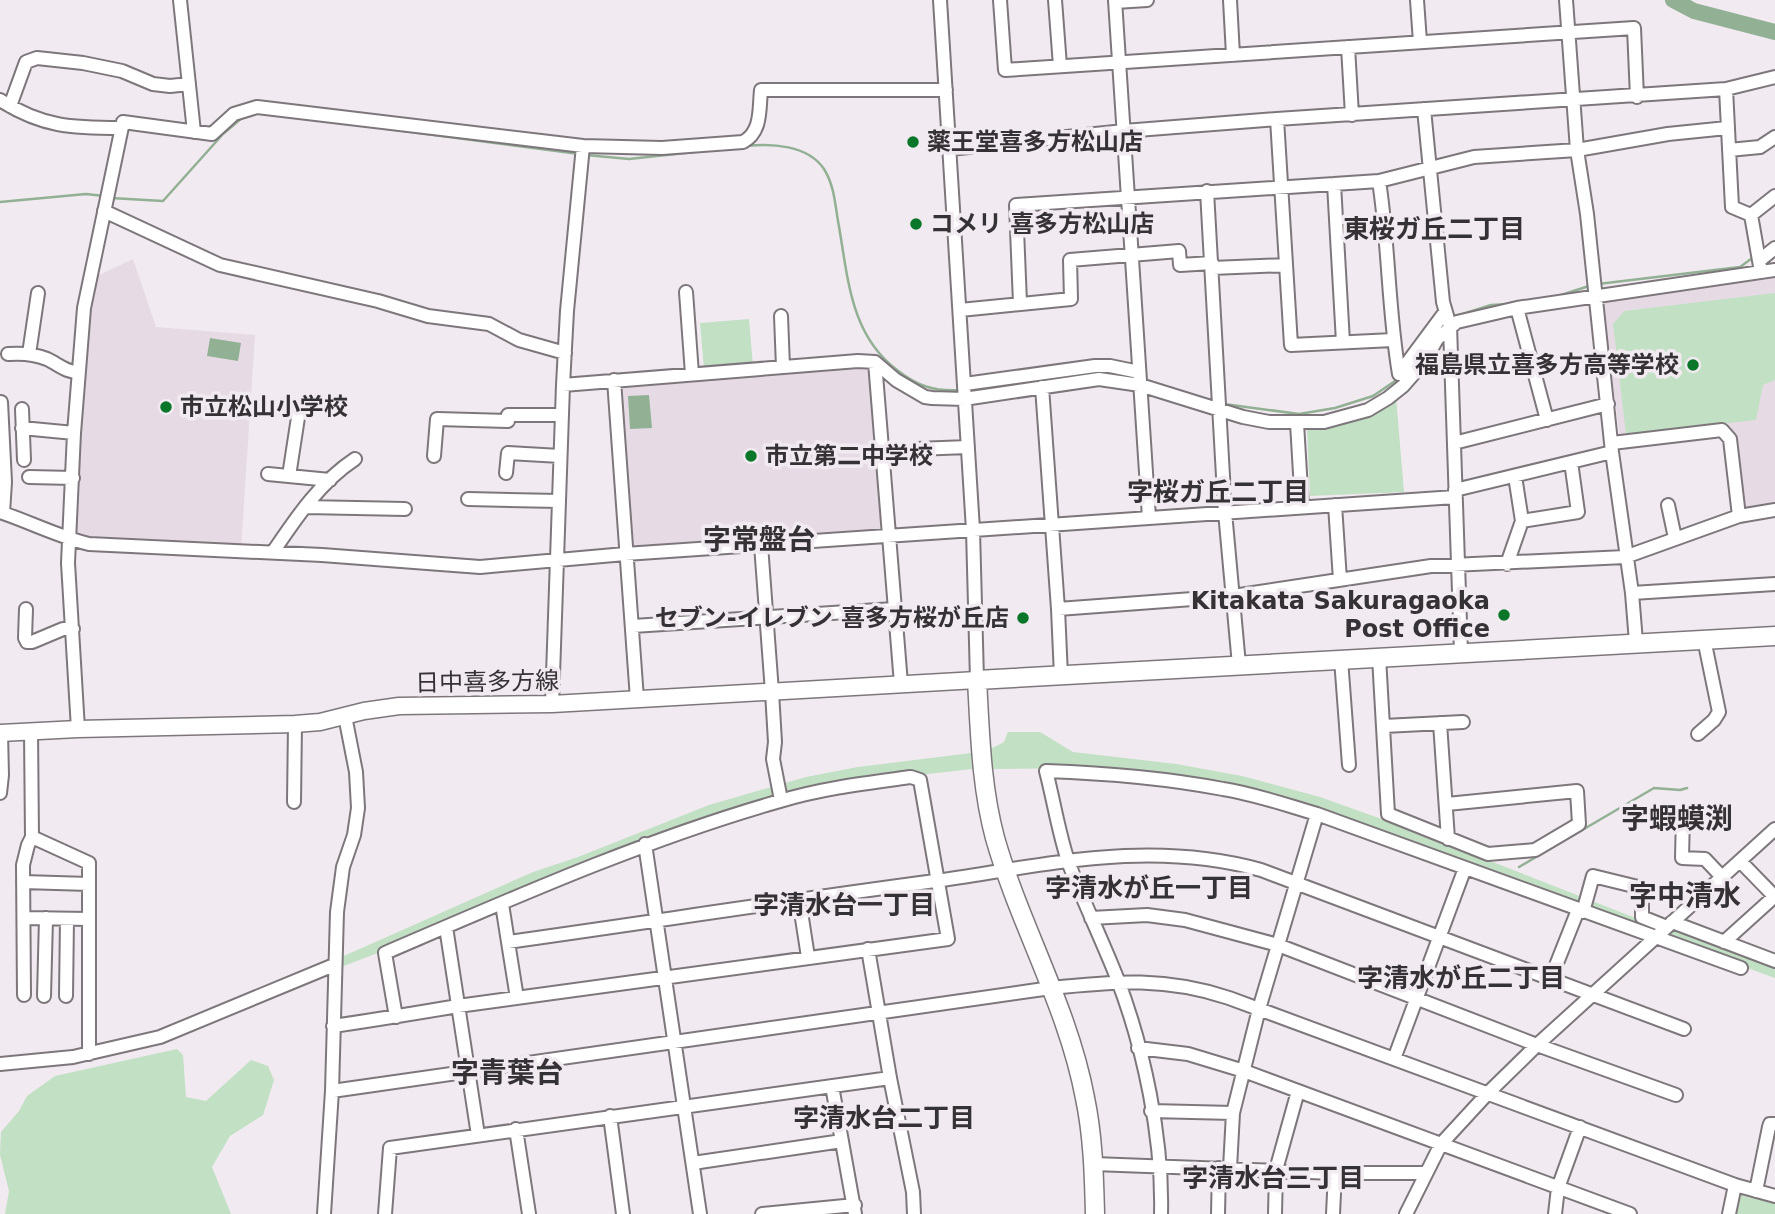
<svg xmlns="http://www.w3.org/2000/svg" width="1775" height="1214" viewBox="0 0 1775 1214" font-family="'DejaVu Sans','Noto Sans JP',sans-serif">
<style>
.built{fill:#e6dbe5}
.green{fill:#c2e0c4}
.water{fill:#92b094}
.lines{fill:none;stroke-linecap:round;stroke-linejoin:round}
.stream{stroke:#92b094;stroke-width:2.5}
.river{stroke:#92b094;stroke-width:16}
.minor-casing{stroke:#7d777c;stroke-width:16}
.major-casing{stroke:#7d777c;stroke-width:19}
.highway-casing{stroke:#7d777c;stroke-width:21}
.minor{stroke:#fff;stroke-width:12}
.major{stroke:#fff;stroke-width:16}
.highway{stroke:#fff;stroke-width:18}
.poi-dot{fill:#097629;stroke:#f1eaf0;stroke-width:2.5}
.labels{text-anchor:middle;stroke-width:7;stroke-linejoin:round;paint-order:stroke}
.poi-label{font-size:24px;font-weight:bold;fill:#353235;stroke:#f1eaf0;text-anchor:start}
.street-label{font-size:24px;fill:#353235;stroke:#f1eaf0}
.neighbourhood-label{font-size:26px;font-weight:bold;fill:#353235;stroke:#f1eaf0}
.quarter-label{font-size:28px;font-weight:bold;fill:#353235;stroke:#f1eaf0}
</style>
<rect width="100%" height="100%" fill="#f1eaf0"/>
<path class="built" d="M 133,259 L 156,327 L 255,335 L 241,549 L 83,542 L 75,531 L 85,350 L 93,278 Z
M 1775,278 L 1775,505 L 1741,509 L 1724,425 L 1620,439 L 1602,305 L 1606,301 Z
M 868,365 L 873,369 L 885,525 L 878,533 L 635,551 L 630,545 L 617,387 L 622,382 Z"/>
<path class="green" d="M 1775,293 L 1775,380 L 1763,385 L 1756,420 L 1626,434 L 1613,324 L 1624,311 Z
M 749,319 L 753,366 L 704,369 L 700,323 Z
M 1396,397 L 1404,492 L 1310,496 L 1307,429 C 1344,423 1365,422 1396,397 Z
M 1008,732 L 1040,732 L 1073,752 L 1176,764 L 1242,776 L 1320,797 L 1404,827 L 1661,928 L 1655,933 L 1312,811 L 1075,768 L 986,769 L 985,752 L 1004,742 Z
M 971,753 L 972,769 L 884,779 L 787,796 L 336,969 L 337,959 L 533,872 L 578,857 L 709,805 L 806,777 L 858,767 Z
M 1671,929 L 1674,929 L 1775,966 L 1775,978 L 1665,938 Z
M 177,1049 L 183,1055 L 186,1097 L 206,1101 L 251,1060 L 268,1066 L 274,1080 L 263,1115 L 230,1136 L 212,1167 L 231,1214 L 5,1214 L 9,1191 L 0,1155 L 1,1132 L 19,1111 L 27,1096 L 55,1076 Z
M 1742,1196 L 1775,1203 L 1775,1214 L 1732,1214 L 1735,1198 Z"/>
<path class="water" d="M 210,338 L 241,343 L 238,361 L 207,356 Z
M 649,395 L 652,428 L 630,429 L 628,396 Z"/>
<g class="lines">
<path class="stream" d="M 388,129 L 579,154
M 746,146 C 771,143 808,145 824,169 C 834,185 835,203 838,221 C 848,275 849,334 897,370 C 917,386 935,392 961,390
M 586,155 L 629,159 L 704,151
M 111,198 L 163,201 L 223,134 L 243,117
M 0,202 L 86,194 L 104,196
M 1598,284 L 1740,267 L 1755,256
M 1555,297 L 1592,285
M 1453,317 L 1491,305 L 1510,304
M 968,390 L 992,386
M 1224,404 L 1299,414 L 1335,408 L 1373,396 L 1398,379
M 1519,867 L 1654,788 L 1680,790 L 1687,788"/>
<path class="river" d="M 1673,0 L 1694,11 L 1775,32"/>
<g class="minor-casing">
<path id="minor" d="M 180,0 L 194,132
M 940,0 L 973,530 L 977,680
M 1000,0 L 1005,70 L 1634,28 L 1637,97
M 1055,0 L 1060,66
M 1115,0 L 1149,518
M 1230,0 L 1233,55
M 1417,0 L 1420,42
M 1566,0 L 1577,150 L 1587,214 L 1612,452 L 1632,593 L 1636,642
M 1115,2 L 1147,0
M 1348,47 L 1352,115
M 1726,89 L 1732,207 L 1751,215
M 0,100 C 42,127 72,128 121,128
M 10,106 L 26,62 L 37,58 L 83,63 L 122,71 L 153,84 L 170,86 L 189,84
M 1424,109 L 1443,302 L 1450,326 L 1461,652
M 1277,119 L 1291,345 L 1393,340
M 950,149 L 1124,131 L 1277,119 L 1726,89 L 1775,77
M 1729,150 L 1760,147 L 1775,137
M 1379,181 C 1389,245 1388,310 1399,374
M 1334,184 L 1343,342
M 1207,191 L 1225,512 L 1239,665
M 104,211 L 220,265 L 378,301 L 428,316 L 489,324 L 519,340 L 565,353
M 1751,215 L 1761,272
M 1751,215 L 1775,196
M 1760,260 L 1775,248
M 1212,268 L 1286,265
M 686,292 L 692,374
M 1020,303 L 1016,205 L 1379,181 L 1474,157 L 1577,150 L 1668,134 L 1727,128
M 1517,308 L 1547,420
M 960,310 L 1071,299 L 1070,260 L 1179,251 L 1180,265 L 1212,263
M 781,316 L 783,367
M 8,354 C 21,353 35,354 47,359 C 58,364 67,373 79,372
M 29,354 L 38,293
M 875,362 L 901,684
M 1399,374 L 1445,312
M 614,380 L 637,699
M 965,384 L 1095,366 L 1110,366 L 1139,372
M 563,385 L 858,361 L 875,362 L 896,380 L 925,397 L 932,398 L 964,399 L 1099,379 L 1140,385 L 1243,417 L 1269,422 L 1324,422 L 1368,410 L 1388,398 L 1403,386 L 1424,362 L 1437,339 L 1457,322 L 1517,308 L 1775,270
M 1042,387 L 1058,609 L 1061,676
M 1,402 L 5,482 L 3,513
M 22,409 L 24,460
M 1297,423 L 1302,507
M 22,428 L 74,433
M 1454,443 L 1608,404
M 1612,443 L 1722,430 L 1730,439 L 1739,516
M 916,449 L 968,447
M 434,456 L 437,419 L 508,421 L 508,415 L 562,415
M 506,473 L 508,453 L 560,456
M 268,474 L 330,480
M 289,476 L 299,411
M 29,477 L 73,478
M 1455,490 L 1612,452
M 468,499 L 559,501
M 1335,505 L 1340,580
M 1668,505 L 1675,538
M 306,507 L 405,509
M 0,512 C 30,522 59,537 89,544 L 322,555 L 480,567 L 625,554 L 1455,497
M 1522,521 L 1578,512 L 1571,462
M 761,545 L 772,692 L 775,742 L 773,759 L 781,800
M 273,552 C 296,518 320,482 355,459
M 1507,564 L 1522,521 L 1515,476
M 1632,593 L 1775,584
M 26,609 L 25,638 L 27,642 L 32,642 L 63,629 L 73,629
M 1058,609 L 1233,596 L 1431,566 L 1625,557 L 1739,516 L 1775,510
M 633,626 L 894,609
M 1379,657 L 1388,814 L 1488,854 L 1535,850 L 1579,824 L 1577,791 L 1447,804
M 1341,659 L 1349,765
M 552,704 L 563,385 L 567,311 L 583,146
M 1440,723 L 1448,839
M 1384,726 L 1463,722
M 78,729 L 68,563 L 74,433 L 84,308 L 123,122 L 212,134 L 234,114 L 257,107 L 583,146 L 662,148 L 743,142 C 762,132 759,109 761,90 L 946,90
M 31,731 L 32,837 L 89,863 L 89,1054
M 1698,734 L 1714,720 L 1719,712 L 1704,639
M 0,793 L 2,775 L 1,733
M 294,802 L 295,724
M 1658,814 L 1683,815 L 1682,858 L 1705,859 L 1722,877
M 645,844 L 700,1214
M 1740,861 L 1775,897
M 23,882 L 89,884
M 799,899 L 808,957
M 502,904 L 508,942
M 1583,912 L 1593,876 L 1642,888 L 1642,917 L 1667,927
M 24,918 L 89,919
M 1091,918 L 1147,915 L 1185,920 L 1278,945 L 1537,1045 L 1676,1095
M 1672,922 L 1775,961
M 446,927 L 478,1135
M 1724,942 L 1775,896
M 868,949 L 890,1078 L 913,1192 L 914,1214
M 1551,978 L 1578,910
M 24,995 L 23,865 L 28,845 L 32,837
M 44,996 L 46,918
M 66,996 L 67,919
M 517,998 L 508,942 C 650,922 792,900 935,881 C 1047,865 1149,839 1261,870 L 1684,1029
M 333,1026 C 375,1020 417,1013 458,1006 L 948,939 L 920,780 L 911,777 C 867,783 823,788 780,801 C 646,839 513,898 385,953 L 396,1017
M 1138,1048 L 1188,1054 L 1244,1071 L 1630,1214
M 1394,1059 L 1465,868
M 0,1064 L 73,1057 L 160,1037 L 334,965
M 832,1086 L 855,1214
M 332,1091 L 1051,988 C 1115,981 1167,977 1229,998 L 1735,1185 L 1775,1196
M 1151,1111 L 1233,1113 L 1259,1009 L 1317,814
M 610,1116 L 623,1214
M 516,1129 L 529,1214
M 693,1163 L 842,1141
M 1094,1164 L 1335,1173 L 1426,1173
M 1230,1168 L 1233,1113
M 1756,1191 L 1769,1127 L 1770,1124 L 1775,1124
M 324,1214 L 332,1091 L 337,912 L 343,867 L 354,835 L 358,808 L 356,772 L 345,716
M 385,1214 L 390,1148 L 890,1078
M 762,1214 L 855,1205
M 1161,1214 C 1163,1139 1144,1048 1117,978 C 1102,940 1084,903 1069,864 C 1059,835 1054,802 1046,771 C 1105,773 1165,778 1223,789 C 1255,794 1286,805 1317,814 L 1741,968
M 1218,1214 L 1219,1168
M 1275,1214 L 1276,1170 L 1298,1091
M 1333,1214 L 1335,1173
M 1406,1214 L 1441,1144 L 1488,1093 L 1537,1045 L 1775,829
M 1555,1214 L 1558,1188 L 1580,1127
M 1729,1214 L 1735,1185"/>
</g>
<g class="major-casing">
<path id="major" d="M 0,733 L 78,729 L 295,724 L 320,722 L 364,711 L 399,706 L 552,704 L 977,680"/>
</g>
<g class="highway-casing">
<path id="highway" d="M 1095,1214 C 1094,1175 1093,1136 1085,1098 C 1068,1007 1020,926 995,838 C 981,786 980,732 977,680 L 1775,636"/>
</g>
<use href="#minor" class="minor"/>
<use href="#major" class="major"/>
<use href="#highway" class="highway"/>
</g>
<g class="poi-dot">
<circle cx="913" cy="142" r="7"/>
<circle cx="916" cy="224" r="7"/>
<circle cx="1693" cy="365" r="7"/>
<circle cx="166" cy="407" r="7"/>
<circle cx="751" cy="456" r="7"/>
<circle cx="1504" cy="615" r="7"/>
<circle cx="1023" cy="618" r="7"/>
</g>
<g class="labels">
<g class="poi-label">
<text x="927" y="150">薬王堂喜多方松山店</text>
<text x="930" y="232">コメリ 喜多方松山店</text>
<text x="1679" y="373" text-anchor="end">福島県立喜多方高等学校</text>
<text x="180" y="415">市立松山小学校</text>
<text x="765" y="464">市立第二中学校</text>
<text x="1490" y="609" text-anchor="end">Kitakata Sakuragaoka<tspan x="1490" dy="28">Post Office</tspan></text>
<text x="1009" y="626" text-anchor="end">セブン-イレブン 喜多方桜が丘店</text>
</g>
<g class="street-label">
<text transform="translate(487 682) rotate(-1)" y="8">日中喜多方線</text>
</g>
<g class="neighbourhood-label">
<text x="1434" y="238">東桜ガ丘二丁目</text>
<text x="1218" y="501">字桜ガ丘二丁目</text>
<text x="1149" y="897">字清水が丘一丁目</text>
<text x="844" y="914">字清水台一丁目</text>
<text x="1461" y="987">字清水が丘二丁目</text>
<text x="884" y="1127">字清水台二丁目</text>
<text x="1273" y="1187">字清水台三丁目</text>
</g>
<g class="quarter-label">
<text x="759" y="549">字常盤台</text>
<text x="1677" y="828">字蝦蟆渕</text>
<text x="1685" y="905">字中清水</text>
<text x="507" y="1082">字青葉台</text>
</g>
</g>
</svg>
